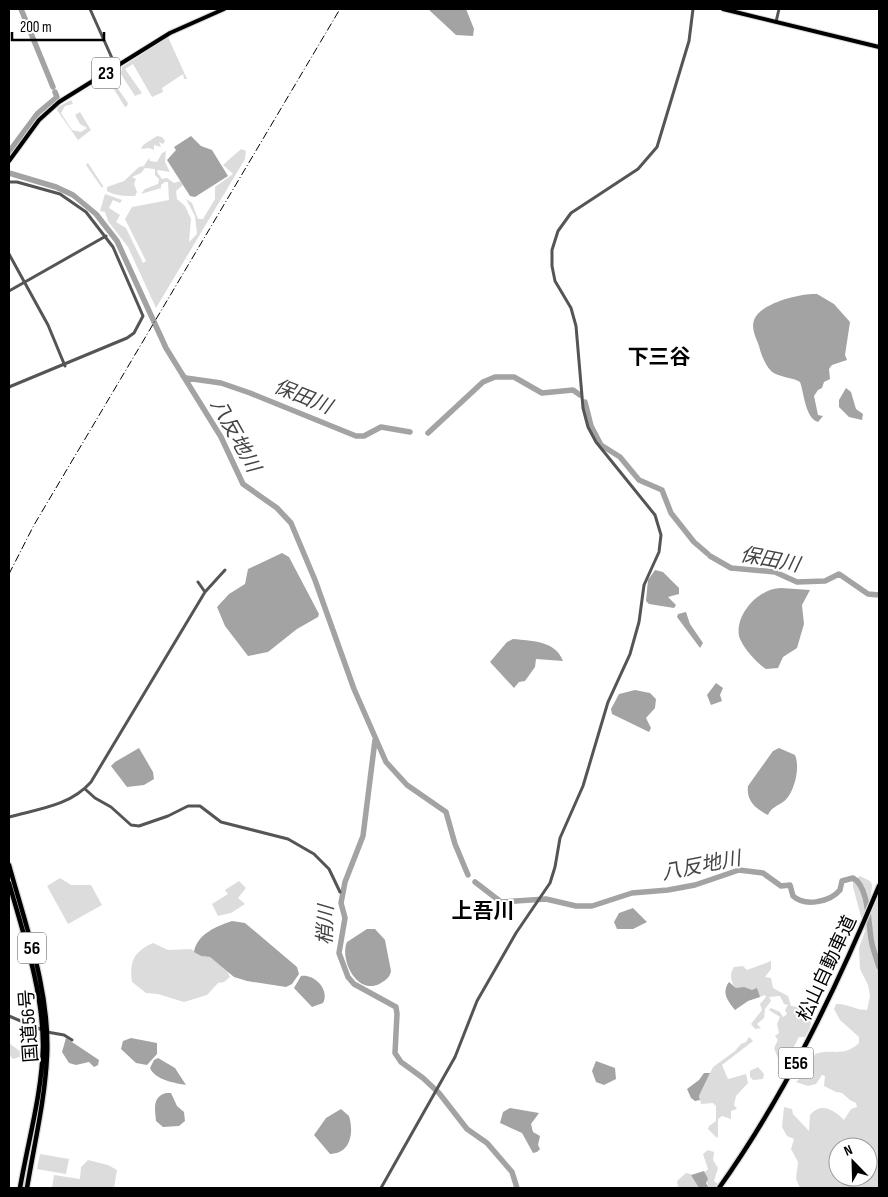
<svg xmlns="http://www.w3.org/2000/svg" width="888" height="1197" viewBox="0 0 888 1197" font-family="'Sofia Sans Condensed','Noto Sans JP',sans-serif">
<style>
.green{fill:#dcdcdc;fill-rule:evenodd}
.water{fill:#a3a3a3}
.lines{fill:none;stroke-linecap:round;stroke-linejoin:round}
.river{stroke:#a3a3a3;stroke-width:5.5}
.major-casing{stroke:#dbdbdb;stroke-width:6}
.highway-casing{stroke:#dbdbdb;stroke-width:7}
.minor{stroke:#555;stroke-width:3}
.major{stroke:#000;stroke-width:4}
.highway{stroke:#000;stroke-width:4.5}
.rail{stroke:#000;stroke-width:1;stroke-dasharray:8 2.5 1 2.5;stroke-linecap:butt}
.labels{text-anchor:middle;stroke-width:4;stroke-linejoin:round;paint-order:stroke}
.shield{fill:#fff;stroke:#4c4c4c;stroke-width:1}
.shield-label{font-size:18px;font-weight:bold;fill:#000}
.street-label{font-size:19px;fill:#000;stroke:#fff}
.water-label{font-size:20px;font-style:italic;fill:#444;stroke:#fff}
.quarter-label{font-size:21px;font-weight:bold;fill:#000;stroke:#fff}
</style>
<rect width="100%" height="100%" fill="#fff"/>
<path class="green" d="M 168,37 L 187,79 L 184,79 L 183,74 L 162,88 L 163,92 L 152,97 L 133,64 L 125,69 L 142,93 L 135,96 L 121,74 L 122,67 Z
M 109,76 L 128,103 L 127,106 L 125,107 L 107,78 L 75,97 Z
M 71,100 L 73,104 L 65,106 L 61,113 L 72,130 L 81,132 L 87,128 L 80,124 L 75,115 L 80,112 L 91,130 L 78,140 L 57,110 L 58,107 Z
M 157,136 L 162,137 L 165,141 L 163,144 L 159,142 L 161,147 L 154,145 L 154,150 L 149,148 L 141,149 L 143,145 Z
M 241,149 L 246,151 L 245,159 L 156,308 L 128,247 L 108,221 L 105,212 L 100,211 L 105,194 L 122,200 L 120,203 L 113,200 L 109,208 L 120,215 L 116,222 L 126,228 L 143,263 L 146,261 L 125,219 L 132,207 L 169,200 L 168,182 L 165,182 L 161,185 L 161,188 L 141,194 L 145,189 L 158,184 L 159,179 L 155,175 L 155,169 L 145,168 L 141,173 L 132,177 L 136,179 L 134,184 L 137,192 L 135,196 C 125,196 116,196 107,191 L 107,187 L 124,181 L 139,167 L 144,166 L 149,158 L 150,161 L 157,162 L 162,153 L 166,151 L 165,162 L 170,172 L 158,170 L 157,172 L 162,179 L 167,178 L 174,183 L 180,181 L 183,185 L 176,191 L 177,199 L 185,206 L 191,219 L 189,242 L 197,234 L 195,216 L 186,199 L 192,203 L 198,219 L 203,219 L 215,199 L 215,187 L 233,174 L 223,165 Z
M 88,163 L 103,186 L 102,188 L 86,165 Z
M 860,876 L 870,881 L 872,885 L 871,895 L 879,897 L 879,1188 L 800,1188 L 796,1179 L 798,1162 L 791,1149 L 794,1139 L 787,1136 L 782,1127 L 784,1107 L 792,1109 L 793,1114 L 809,1131 L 810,1115 C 821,1102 833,1109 844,1120 L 851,1109 L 857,1107 L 856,1103 L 850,1100 L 842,1093 L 836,1092 L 824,1086 L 825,1076 L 822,1075 L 816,1084 L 808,1086 L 796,1082 L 809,1070 L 815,1054 C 832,1048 843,1058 859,1043 L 859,1037 L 840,1020 L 834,1009 L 836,1004 C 846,1003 856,1010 867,1010 L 870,996 L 868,985 L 860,969 L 859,948 L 865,931 L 853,887 L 853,882 ZM 838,1147 L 868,1147 L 868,1177 L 838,1177 Z
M 60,878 L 71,885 L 91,885 L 102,905 L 68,924 L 47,886 Z
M 239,881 L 246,888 L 238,898 L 245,904 L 231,913 L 218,916 L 212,904 L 228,894 L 225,890 Z
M 153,943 L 168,950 L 191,949 L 201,956 L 210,957 L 227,971 L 230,977 L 224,982 L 218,983 L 207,995 L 184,1002 L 158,994 L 146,993 L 132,982 C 129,962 134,951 153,943 Z
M 771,961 L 771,969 L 765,977 L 771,978 L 773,988 L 788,996 L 791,1006 L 799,1007 L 804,1004 C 809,1020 816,1019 805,1037 L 799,1037 L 789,1056 L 790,1061 L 786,1065 L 779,1061 L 774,1048 L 778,1040 L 775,1036 L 779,1033 L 777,1024 L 780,1017 L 769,1010 L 771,1008 L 780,1012 L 783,1017 L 787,1014 L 785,1010 L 788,1005 L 784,1004 L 780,996 L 769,997 L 771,1001 L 765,1009 L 764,1018 L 757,1024 L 761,1028 L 755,1029 L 751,1024 L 762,1010 L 760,1004 L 766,997 L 765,995 L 760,997 L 754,990 L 736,988 C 731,984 729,973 734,967 L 743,966 L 747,970 Z
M 749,1037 L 753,1041 L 722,1065 L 728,1079 L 746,1074 L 748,1083 L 736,1096 L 734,1105 L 737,1109 L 731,1111 L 731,1119 L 722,1116 L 718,1119 L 718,1136 L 717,1138 L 708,1129 L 709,1126 L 716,1121 L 716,1106 L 713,1103 L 701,1104 L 699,1096 L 713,1067 L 735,1051 L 741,1044 L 746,1042 Z
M 9,1043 L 30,1059 L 29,1062 L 19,1057 L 13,1059 L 9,1055 Z
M 758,1067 L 764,1074 L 763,1079 L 753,1080 L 750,1077 L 750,1071 Z
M 708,1150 L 714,1152 L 713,1160 L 718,1168 L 714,1181 L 723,1188 L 709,1188 L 704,1173 L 708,1169 L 703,1154 Z
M 40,1154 L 69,1159 L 66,1174 L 37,1169 Z
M 88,1160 L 108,1165 L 117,1170 L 114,1188 L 52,1188 L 54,1175 L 80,1179 L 81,1167 Z
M 686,1173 L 691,1174 L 699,1188 L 678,1188 L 677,1181 Z"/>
<path class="water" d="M 428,9 L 466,9 L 474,29 L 473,36 L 456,35 Z
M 191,136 L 201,146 L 212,150 L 228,176 L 195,197 L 190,196 L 167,160 L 176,150 L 174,147 Z
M 817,294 L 834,304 L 850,322 L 845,355 L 847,360 L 832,365 L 829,369 L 830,379 L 824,382 L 822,388 L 818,390 L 814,396 L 818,415 L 823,416 L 818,422 C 805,418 804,392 800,382 C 792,377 777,377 771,371 C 765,365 761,354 759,346 C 756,338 751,329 754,320 C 760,303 801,293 817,294 Z
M 846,388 L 851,392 L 856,409 L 863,414 L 862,420 L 849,417 L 839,407 L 839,400 Z
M 282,553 L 289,557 L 319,614 L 318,617 L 297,629 L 268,652 L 248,656 L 225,626 L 217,607 L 229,594 L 245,584 L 248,569 Z
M 655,570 L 663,572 L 679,588 L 679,594 L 668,597 L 676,605 L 674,608 L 649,604 L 646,601 L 648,580 Z
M 781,588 L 810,590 L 802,605 L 804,624 L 797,648 L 783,657 L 778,668 L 766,669 C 757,663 742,647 739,636 C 735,614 759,588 781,588 Z
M 686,612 L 690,624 L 703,643 L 700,648 L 677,617 L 678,614 Z
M 513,639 C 533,641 556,641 563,661 L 536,659 L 535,667 L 525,681 L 519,682 L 514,688 L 490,662 L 507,642 Z
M 716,683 L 723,688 L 720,695 L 722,701 L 711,705 L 707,695 Z
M 635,690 L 650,693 L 656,699 L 655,708 L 646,718 L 651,728 L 649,732 L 612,714 L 611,709 L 619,694 Z
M 139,748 L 153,772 L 154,779 L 144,785 L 127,787 L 111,766 L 115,762 Z
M 779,748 L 795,755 C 801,769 793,796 783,802 C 777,806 771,808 768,815 C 756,809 746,801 748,786 L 773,751 Z
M 633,908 L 647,922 L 633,929 L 617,929 L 614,922 L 619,913 Z
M 232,921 L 245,923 L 297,967 L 299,974 L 292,984 L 286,987 L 247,981 L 234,977 L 210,957 L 201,956 L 194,952 C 197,934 217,926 232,921 Z
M 367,929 L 375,929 L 385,940 L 391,971 C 390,977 386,980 381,983 C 358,997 339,960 347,942 Z
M 301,976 C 315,974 330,990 323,1003 L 312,1007 L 294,988 Z
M 729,982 L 736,988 L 744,987 L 752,990 L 757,988 L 760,997 L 748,1001 L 735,1010 C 728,1001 721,993 729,982 Z
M 66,1038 L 99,1060 L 98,1065 L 94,1067 L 89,1062 L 76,1065 L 69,1063 L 62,1052 Z
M 131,1038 L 157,1043 L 157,1054 L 147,1065 L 136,1063 L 121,1049 L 123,1041 Z
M 158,1058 L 175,1068 L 186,1085 C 175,1083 155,1080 150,1068 L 154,1060 Z
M 596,1061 L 615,1068 L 616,1079 L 604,1085 L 596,1082 L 592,1071 Z
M 704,1073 L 710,1073 L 699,1096 L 700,1100 L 695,1101 L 691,1098 L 687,1089 L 699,1080 Z
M 166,1093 L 171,1093 L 177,1106 L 184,1112 L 185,1121 L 179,1126 L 163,1127 L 156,1121 C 155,1109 152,1097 166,1093 Z
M 510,1108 L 539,1113 L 531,1124 L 533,1132 L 540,1136 L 538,1145 L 540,1149 L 537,1152 L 533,1153 L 522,1133 L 500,1123 L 503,1112 Z
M 341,1109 L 349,1116 C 354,1132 351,1154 330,1154 L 314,1135 L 326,1118 Z
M 704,1171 L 708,1179 L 706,1183 L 709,1188 L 699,1188 L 691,1175 Z"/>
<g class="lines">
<path class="river" d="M 21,9 L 53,87
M 9,152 L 38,113 L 57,97 L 55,92
M 9,173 L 56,187 L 73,195 L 96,214 L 117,241 L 166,348 L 221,437 L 243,484 L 277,508 L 291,523 L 315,580 L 354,689 L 386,762 L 407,785 L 446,812 L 455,844 L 468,875
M 183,376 L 186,378 L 221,383 L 250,393 L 356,436 L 364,436 L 381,427 L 410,432
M 585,402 L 591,426 L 601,445 L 620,457 L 639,480 L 662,490 L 671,513 L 694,542 L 708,554
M 428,433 L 483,382 L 495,377 L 514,377 L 542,393 L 573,390 L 580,395
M 710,556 L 731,568 L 775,572 L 797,582 L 825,581 L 839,574 L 868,594 L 879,595
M 375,740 L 363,836 L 345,882 L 341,903 L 345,918 L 339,953 L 348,977 L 354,984 L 396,1007 L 397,1014 L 395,1053 L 401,1062 L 423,1078 L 439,1093 L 467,1129 L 487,1143 L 512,1172 L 517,1188
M 475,882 L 501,902 L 546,899 L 576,906 L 592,906 L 632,893 L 668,890 L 695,885 L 739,870 L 763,873 L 781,886 L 790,885 L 793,896 C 805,907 830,902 840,890 L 842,881 L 853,878 C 870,887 868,928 872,944 C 874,952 877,960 879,967"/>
<g class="major-casing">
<path id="major" d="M 723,9 L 879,47
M 9,161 L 39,120 L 59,102 L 170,33 L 224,9"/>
</g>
<g class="highway-casing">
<path id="highway" d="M 9,865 C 26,927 50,991 47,1056 C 45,1100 34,1145 27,1188
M 9,883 C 24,936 43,991 43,1046 C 42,1094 28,1141 20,1188
M 719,1188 C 785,1095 835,991 879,886"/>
</g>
<path class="minor" d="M 90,9 L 116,67
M 776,22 L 779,9
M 9,182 L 17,182 L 60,194 L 86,212 L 113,247 L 143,316 L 134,333 L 127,338 L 9,387
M 9,254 L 48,325 L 65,366
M 9,291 L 106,236
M 198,582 L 205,592
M 85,789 L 95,798 L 111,807 L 131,825 L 139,826 L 168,816 L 188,806 L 200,806 L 221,822 L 288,839 L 314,854 L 329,869 L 340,892
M 9,817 C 38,809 70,806 91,782 L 205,592 L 225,570
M 9,1016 L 47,1032 L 64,1035 L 72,1040
M 381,1188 L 455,1057 L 477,1001 L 516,933 L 550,883 L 555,867 L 560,838 L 583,786 L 608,702 L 630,654 L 639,622 L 644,585 L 659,552 L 661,535 L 655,515 L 596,442 L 588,427 L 583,408 L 576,326 L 571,308 L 555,281 L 552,266 L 552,250 L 558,231 L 571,213 L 638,169 L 657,147 L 689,41 L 693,9"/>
<use href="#major" class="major"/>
<use href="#highway" class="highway"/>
<path class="rail" d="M 9,574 L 34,525 L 340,9"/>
</g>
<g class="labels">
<g class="shield">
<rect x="92" y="57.5" width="28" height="31" rx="4"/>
<rect x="18" y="932.5" width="28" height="31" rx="4"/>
<rect x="778.5" y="1047.5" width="35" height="31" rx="4"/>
</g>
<g class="shield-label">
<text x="106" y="79">23</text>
<text x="32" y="954">56</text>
<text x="796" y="1069">E56</text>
</g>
<g class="street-label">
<text transform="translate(826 968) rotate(-65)" y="7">松山自動車道</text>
<text transform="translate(28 1026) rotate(-94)" y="7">国道56号</text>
</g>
<g class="water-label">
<text transform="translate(303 396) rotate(22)" y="7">保田川</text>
<text transform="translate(236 435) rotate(61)" y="7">八反地川</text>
<text transform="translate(770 559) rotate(11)" y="7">保田川</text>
<text transform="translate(701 865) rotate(-11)" y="7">八反地川</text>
<text transform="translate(325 925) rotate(-88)" y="7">梢川</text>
</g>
<g class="quarter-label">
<text x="659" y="364">下三谷</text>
<text x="483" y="918">上吾川</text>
</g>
</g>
<rect width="888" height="1197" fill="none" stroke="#000000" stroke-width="20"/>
<g transform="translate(853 1162) rotate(337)"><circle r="24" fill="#ffffff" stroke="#999999"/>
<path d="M0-4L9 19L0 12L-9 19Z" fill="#000000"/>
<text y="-8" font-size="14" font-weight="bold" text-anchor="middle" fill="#000000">N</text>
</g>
<path d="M12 32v8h92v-8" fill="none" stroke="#000000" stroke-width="2.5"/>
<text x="20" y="32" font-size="15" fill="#000000" stroke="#ffffff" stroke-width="4" paint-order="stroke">200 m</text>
</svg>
